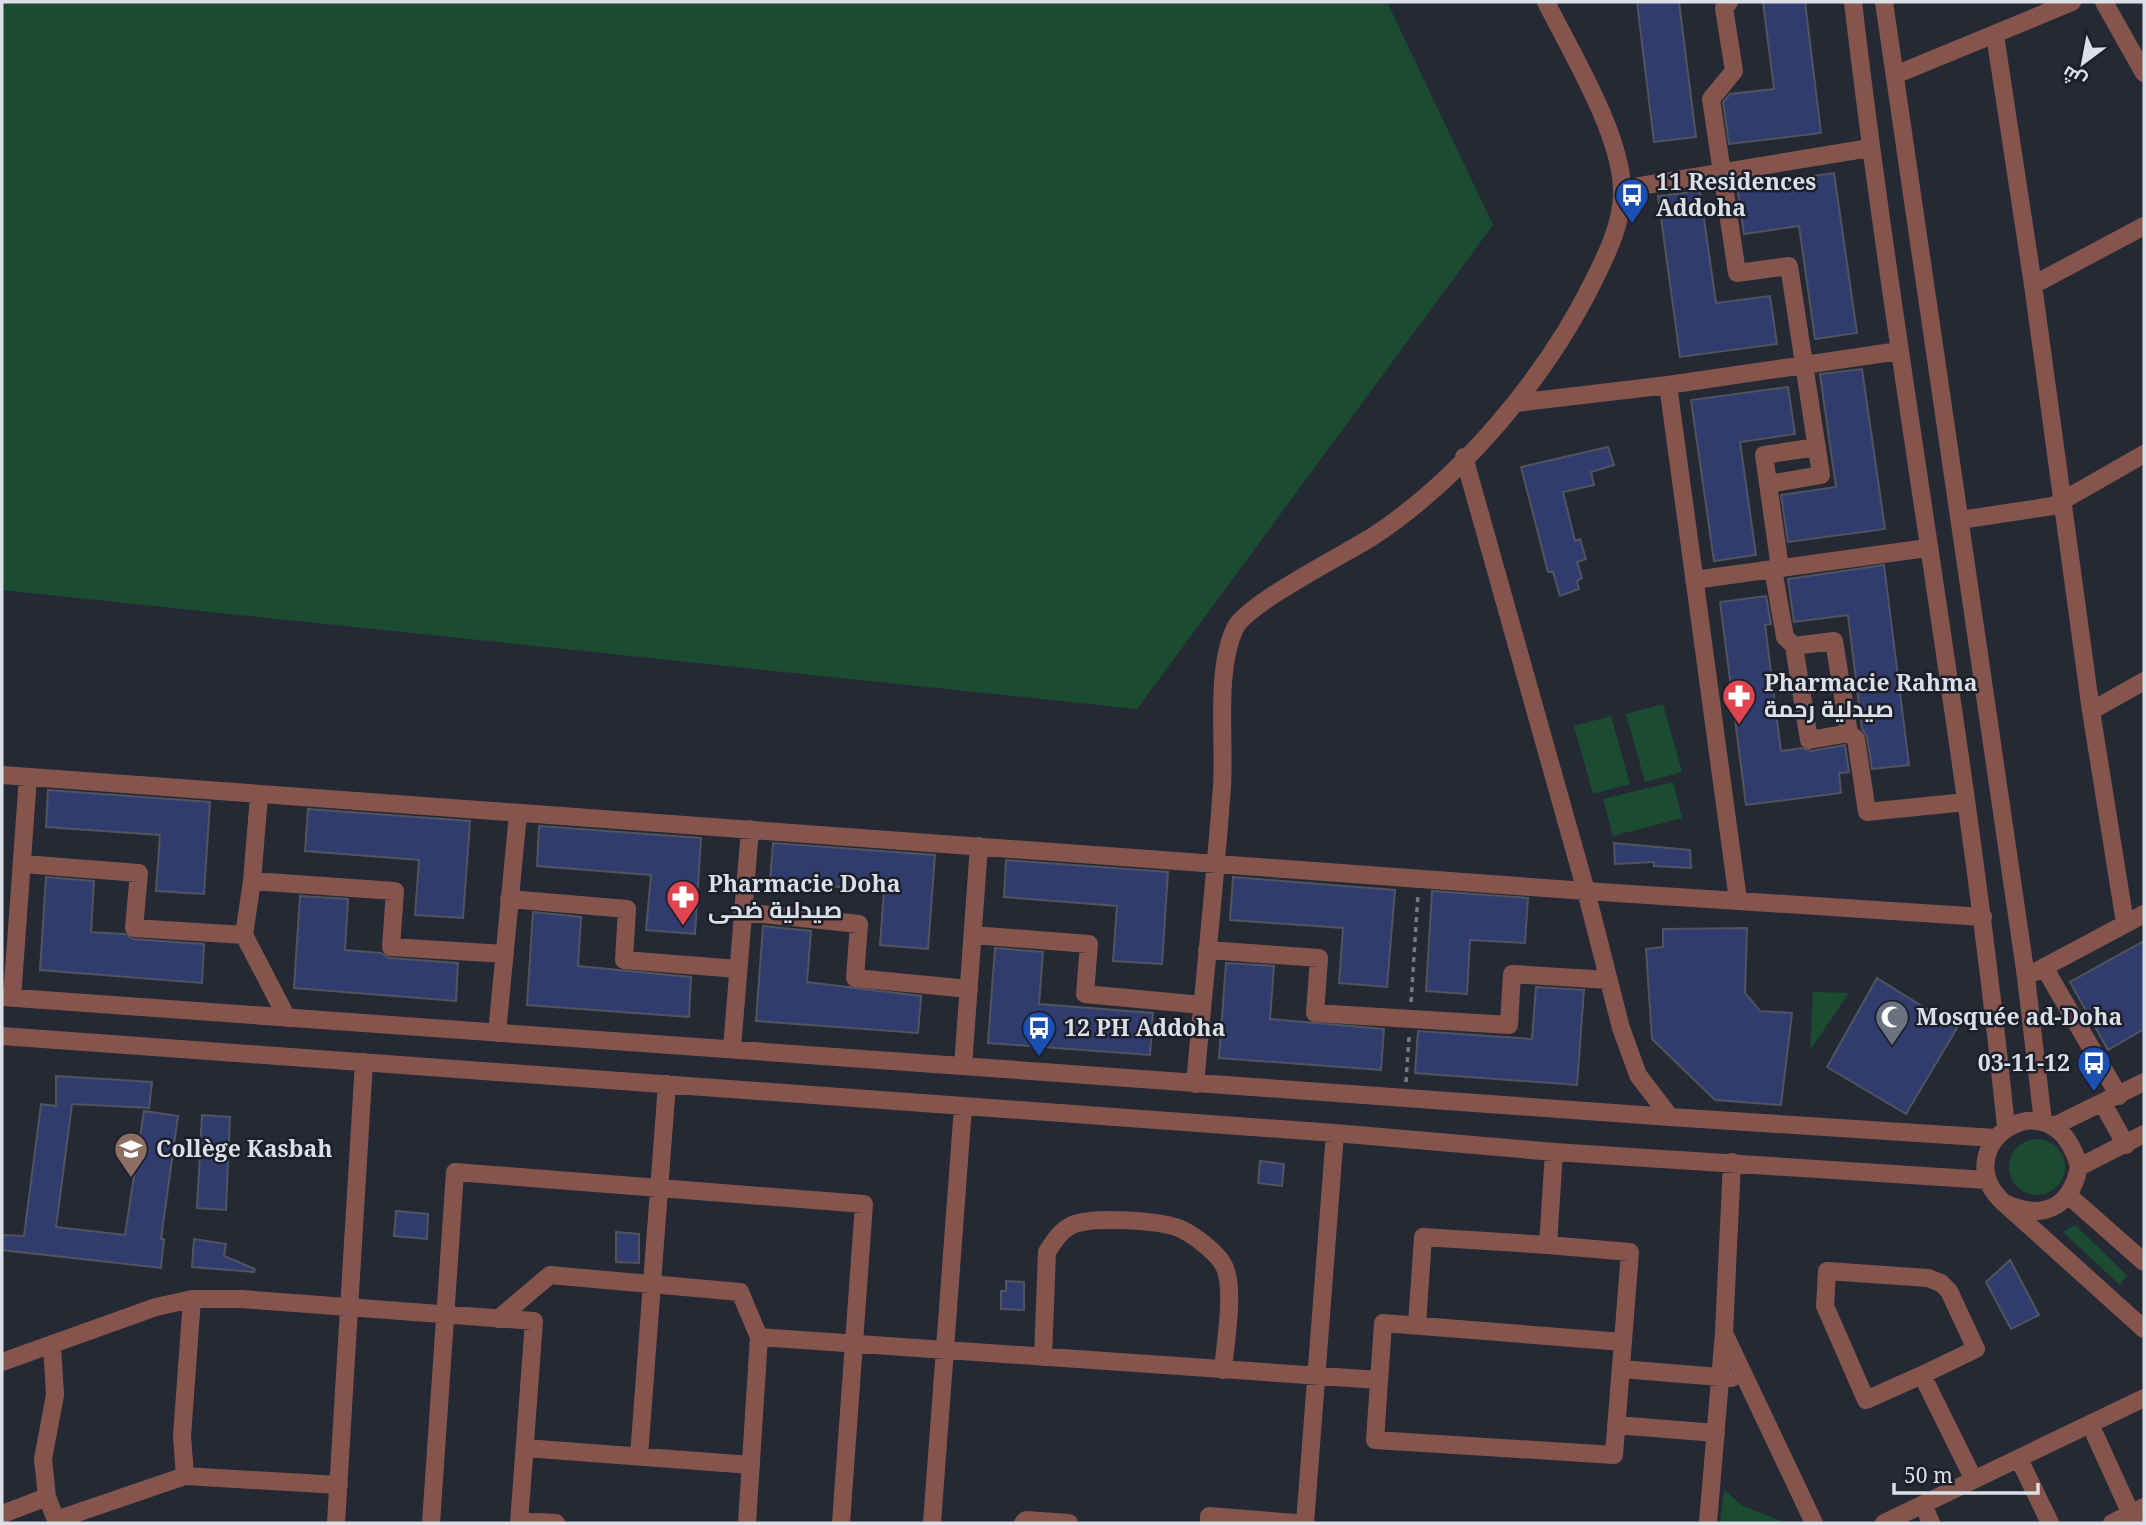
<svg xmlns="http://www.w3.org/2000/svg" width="2146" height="1525" viewBox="0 0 2146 1525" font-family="'Noto Serif',Cairo,serif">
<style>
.green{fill:#1b4c32}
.building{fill:#313c6e;stroke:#505460;stroke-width:2}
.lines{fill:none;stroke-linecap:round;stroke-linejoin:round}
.path{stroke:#767983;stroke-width:3.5;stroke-dasharray:5 5;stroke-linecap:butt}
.minor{stroke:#85554d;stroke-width:18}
.labels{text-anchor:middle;stroke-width:5;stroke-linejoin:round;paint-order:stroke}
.poi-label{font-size:23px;font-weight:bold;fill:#dddfe7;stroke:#1c1f2a;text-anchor:start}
</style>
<rect width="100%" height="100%" fill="#252934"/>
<path class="green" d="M 2,2 L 1387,2 L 1493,225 L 1137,709 L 2,590 Z
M 1663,704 L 1682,772 L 1645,782 L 1626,714 Z
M 1611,716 L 1630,784 L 1593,794 L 1574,726 Z
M 1673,782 L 1682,818 L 1613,836 L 1603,799 Z
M 1813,992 L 1849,993 L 1810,1050 Z
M2009 1167a28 28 0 1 1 56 0a28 28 0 1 1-56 0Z
M 2075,1225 L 2127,1275 L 2120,1285 L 2063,1232 Z
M 1724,1490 L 1743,1506 L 1787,1523 L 1720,1523 Z"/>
<path class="building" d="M 1637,2 L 1679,2 L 1696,137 L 1654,142 Z
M 1763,2 L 1805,2 L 1821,133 L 1729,144 L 1723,102 L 1730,94 L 1774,89 Z
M 1834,173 L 1857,333 L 1815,339 L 1799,226 L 1744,234 L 1737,186 Z
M 1700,191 L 1716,303 L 1770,296 L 1777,344 L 1680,357 L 1658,196 Z
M 1862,369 L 1885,529 L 1788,542 L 1781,495 L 1836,487 L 1820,374 Z
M 1788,387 L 1795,434 L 1740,442 L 1756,555 L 1714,561 L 1691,400 Z
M 1608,447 L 1614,465 L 1591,472 L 1594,485 L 1563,492 L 1575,541 L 1580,539 L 1586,559 L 1577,562 L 1582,578 L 1577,581 L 1579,589 L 1560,596 L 1553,572 L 1548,572 L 1521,467 Z
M 1884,565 L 1909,765 L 1872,769 L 1867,737 L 1862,729 L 1848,615 L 1794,622 L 1788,579 Z
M 1766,596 L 1771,624 L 1765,625 L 1781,751 L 1802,748 L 1811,751 L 1845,745 L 1849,772 L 1839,773 L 1841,793 L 1746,805 L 1720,602 Z
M 48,790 L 210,802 L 204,894 L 156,891 L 160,835 L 46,827 Z
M 308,809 L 470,821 L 463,918 L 415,915 L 419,860 L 305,851 Z
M 539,826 L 701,838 L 695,934 L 646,930 L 651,875 L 537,866 Z
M 773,843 L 935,855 L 928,949 L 880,945 L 884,890 L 770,882 Z
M 1614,843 L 1690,850 L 1691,868 L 1654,866 L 1654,862 L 1615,864 Z
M 1006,860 L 1168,872 L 1162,964 L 1113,961 L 1117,906 L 1004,897 Z
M 46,877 L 94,881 L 91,932 L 125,934 L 133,939 L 204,944 L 202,983 L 40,970 Z
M 1233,877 L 1395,890 L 1387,987 L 1339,983 L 1343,928 L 1230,920 Z
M 1432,891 L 1528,898 L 1525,943 L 1470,940 L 1467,994 L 1426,991 Z
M 300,896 L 348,899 L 345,950 L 381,953 L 390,958 L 458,963 L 456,1001 L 294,988 Z
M 533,912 L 581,917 L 578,966 L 691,977 L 689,1017 L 527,1005 Z
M 763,926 L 811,931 L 807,982 L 921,996 L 918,1033 L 756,1021 Z
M 1747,928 L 1745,993 L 1760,1011 L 1792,1013 L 1781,1105 L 1715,1100 L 1652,1039 L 1646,949 L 1663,947 L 1663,929 Z
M 2144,941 L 2144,1029 L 2108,1050 L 2070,982 Z
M 995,948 L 1043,952 L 1039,1004 L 1153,1013 L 1150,1055 L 988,1043 Z
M 1226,963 L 1274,966 L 1270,1019 L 1384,1029 L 1381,1070 L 1219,1058 Z
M 1877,978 L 1957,1028 L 1906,1114 L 1827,1067 Z
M 1536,987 L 1584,990 L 1577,1085 L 1415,1073 L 1418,1031 L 1532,1039 Z
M 56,1076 L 152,1082 L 149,1108 L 72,1104 L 56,1227 L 125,1235 L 144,1111 L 178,1116 L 161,1239 L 164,1239 L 161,1268 L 2,1250 L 2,1235 L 24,1236 L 41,1104 L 56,1106 Z
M 202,1115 L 230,1117 L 226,1210 L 197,1208 Z
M 1260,1161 L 1284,1164 L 1282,1186 L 1258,1183 Z
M 396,1211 L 428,1214 L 427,1239 L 394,1236 Z
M 616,1232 L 639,1234 L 639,1263 L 616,1262 Z
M 194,1239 L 226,1244 L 224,1256 L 255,1269 L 254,1272 L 192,1267 Z
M 2010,1260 L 2039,1315 L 2011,1329 L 1986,1282 Z
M 1006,1281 L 1024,1282 L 1024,1310 L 1001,1309 L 1001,1291 L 1006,1291 Z"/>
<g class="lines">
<path class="path" d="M 1411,1002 L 1418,894
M 1406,1082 L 1409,1037"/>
<path class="minor" d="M 1729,2 L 1724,8 L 1734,71 L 1711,99 L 1737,273 L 1789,266 L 1821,475 L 1768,484
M 1853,2 C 1897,378 1968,751 2006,1127
M 1884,2 L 2026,977 L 2043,1122
M 2104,2 L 2144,73
M 1995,35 L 2033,285
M 1895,75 L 2072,2
M 1622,189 L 1870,148
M 1668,385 L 1738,900
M 1516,403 L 1668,385 L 1899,351
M 1464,457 L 1586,891 L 1621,1028 L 1638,1075 L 1670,1117
M 1960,520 L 2053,506 L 2144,454
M 1780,568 L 1764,455 L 1817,447
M 1773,569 L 1785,637 L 1794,646 L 1809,740 L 1849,733 L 1834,641 L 1794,646
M 1694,580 L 1927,548
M 2091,711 L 2144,681
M 1849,733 L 1856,739 L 1867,812 L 1966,802
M 2,775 L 1586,891 L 1983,917
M 259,796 L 252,881 L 244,935 L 287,1018
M 23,864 L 139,873 L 134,928 L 244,935
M 252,881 L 395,891 L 391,947 L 505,954
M 509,899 L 627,909 L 624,960 L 738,969
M 742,912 L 859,924 L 855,978 L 969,989
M 2125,923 L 2091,711 L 2033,285 L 2144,226
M 973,935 L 1089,944 L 1085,994 L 1202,1005
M 1207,950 L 1319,958 L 1315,1013 L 1509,1025 L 1512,974 L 1609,980
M 2044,967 L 2119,1096
M 2035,972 L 2144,914
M 2,997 L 1670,1117 L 1995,1138
M 12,998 L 28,777
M 497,1033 L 518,814
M 2,1036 L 1335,1133 L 1554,1152 L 1987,1180
M 732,1048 L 750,829
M 963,1066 L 979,846
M 1195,1084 C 1204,984 1215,885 1222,786 C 1225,739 1215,671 1235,628 C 1248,603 1343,555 1372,537 C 1462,478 1547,376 1594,280 C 1608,252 1623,221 1622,189 C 1621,134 1571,52 1546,2
M 2103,1104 L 2126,1145
M 2054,1126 L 2144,1082
M 1554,1152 L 1548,1245 L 1630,1252 L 1614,1455 L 1375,1440 L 1383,1323 L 1623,1342
M 2079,1167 L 2144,1134
M 2068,1195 L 2144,1262
M 2004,1203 C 2041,1220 2070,1210 2079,1167 C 2053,1070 1942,1147 2004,1203 L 2144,1329
M 498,1319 L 550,1275 L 740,1292 L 759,1337 L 747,1523
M 1417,1325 L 1423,1237 L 1548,1245
M 1724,1333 L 1814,1523
M 759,1337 L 1379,1380
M 1043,1357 L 1047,1252 C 1054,1241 1060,1231 1072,1225 C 1093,1216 1163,1220 1183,1230 C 1195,1236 1216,1252 1223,1264 C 1236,1285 1225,1344 1223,1370
M 2,1362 L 156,1307 L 192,1299 L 241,1299 L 534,1321 L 519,1523
M 1621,1369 L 1732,1378
M 1922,1375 L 1866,1400 L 1825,1306 L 1827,1271 L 1928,1278 L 1941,1283 L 1949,1291 L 1976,1349 L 1922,1375 L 1974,1480
M 1616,1425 L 1716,1433
M 2095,1435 L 2135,1523
M 525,1448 L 751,1465
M 639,1456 L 667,1084
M 2019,1459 L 2050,1523
M 185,1476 L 182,1436 L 192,1299
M 47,1497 L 43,1459 L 55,1395 L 52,1344
M 1923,1504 L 1931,1523
M 2,1514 L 47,1497 L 56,1520 L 185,1476 L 339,1485
M 519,1521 L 556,1523
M 336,1523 L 364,1062
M 431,1523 L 455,1172 L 864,1204 L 841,1523
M 932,1523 L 963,1107
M 1023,1523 L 1026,1520 L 1069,1523
M 1209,1523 L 1209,1516 L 1295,1523
M 1305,1523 L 1335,1133
M 1708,1523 L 1724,1332 L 1732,1162
M 1884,1523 L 2144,1398
M 2112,1523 L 2144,1507"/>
</g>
<defs>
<g id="bus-pin" transform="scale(1.75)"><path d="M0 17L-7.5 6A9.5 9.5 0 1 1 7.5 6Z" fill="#1a4fb4" stroke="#1c1f2a"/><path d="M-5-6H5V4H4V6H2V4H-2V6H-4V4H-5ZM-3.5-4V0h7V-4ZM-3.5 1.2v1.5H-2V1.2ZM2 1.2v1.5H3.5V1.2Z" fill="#fff"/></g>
<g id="pharmacy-pin" transform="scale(1.75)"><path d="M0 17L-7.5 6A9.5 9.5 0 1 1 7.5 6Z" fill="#e0444e" stroke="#1c1f2a"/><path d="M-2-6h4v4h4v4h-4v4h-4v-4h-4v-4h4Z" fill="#fff"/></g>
<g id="mosque-pin" transform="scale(1.75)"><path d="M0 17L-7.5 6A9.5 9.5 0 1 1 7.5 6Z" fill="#6b7280" stroke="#1c1f2a"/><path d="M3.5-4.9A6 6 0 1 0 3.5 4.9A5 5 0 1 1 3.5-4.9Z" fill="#fff"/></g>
<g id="school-pin" transform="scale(1.75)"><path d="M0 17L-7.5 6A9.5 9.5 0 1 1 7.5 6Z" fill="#8d6e63" stroke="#1c1f2a"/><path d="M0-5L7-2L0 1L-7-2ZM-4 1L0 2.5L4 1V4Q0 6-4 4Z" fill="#fff"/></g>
</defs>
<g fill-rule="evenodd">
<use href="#bus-pin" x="1632" y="195"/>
<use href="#pharmacy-pin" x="1739" y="696"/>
<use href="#pharmacy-pin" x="683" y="897"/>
<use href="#mosque-pin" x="1892" y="1017"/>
<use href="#bus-pin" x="1039" y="1028"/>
<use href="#bus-pin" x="2094" y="1063"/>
<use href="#school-pin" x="131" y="1149"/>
</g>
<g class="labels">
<g class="poi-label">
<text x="1656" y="190">11 Residences<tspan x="1656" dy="26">Addoha</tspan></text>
<text x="1764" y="691">Pharmacie Rahma<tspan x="1764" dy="26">صيدلية رحمة</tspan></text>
<text x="708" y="892">Pharmacie Doha<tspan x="708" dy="26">صيدلية ضحى</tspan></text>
<text x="1916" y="1025">Mosquée ad-Doha</text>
<text x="1064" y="1036">12 PH Addoha</text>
<text x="2070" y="1071" text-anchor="end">03-11-12</text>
<text x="156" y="1157">Collège Kasbah</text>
</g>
</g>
<rect width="2146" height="1525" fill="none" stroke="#dddfe7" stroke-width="7"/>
<g transform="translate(2083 63) rotate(212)" stroke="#1c1f2a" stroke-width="5" paint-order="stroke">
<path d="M0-5L12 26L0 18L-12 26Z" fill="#dddfe7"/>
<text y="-10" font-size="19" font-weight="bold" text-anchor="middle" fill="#dddfe7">ش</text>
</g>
<path d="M1894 1483v10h144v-10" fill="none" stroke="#dddfe7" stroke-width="3.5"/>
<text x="1904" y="1483" font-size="21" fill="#dddfe7" stroke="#1c1f2a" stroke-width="5" paint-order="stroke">50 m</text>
</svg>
